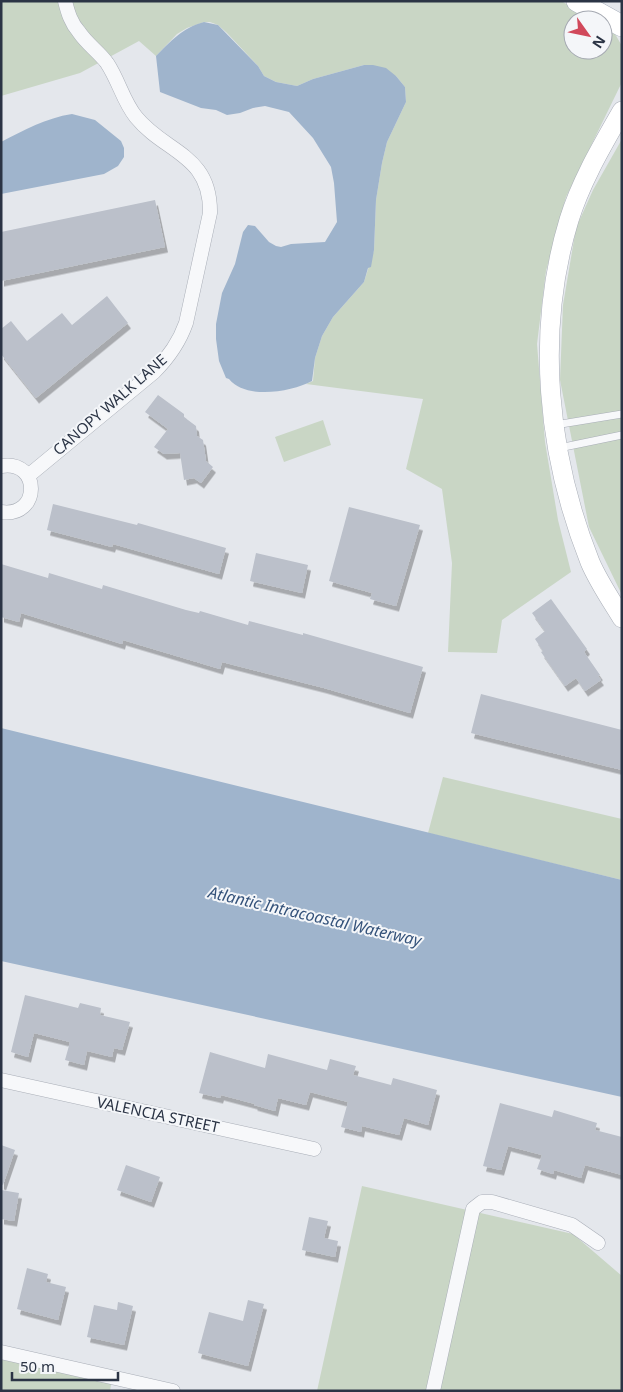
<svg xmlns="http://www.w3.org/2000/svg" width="623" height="1392" viewBox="0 0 623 1392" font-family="'Noto Sans',sans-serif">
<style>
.green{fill:#c9d6c5}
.water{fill:#9fb4cc}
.building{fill:#bbc0ca;filter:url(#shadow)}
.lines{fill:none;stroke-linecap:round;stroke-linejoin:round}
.lane-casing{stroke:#a9aeb7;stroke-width:8}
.street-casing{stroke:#a9aeb7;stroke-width:15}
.secondary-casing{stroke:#a9aeb7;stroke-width:20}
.primary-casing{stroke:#a3abb8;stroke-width:22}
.lane{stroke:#f7f8fa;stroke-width:7}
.street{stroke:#f7f8fa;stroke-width:14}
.secondary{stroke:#fff;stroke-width:19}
.primary{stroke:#fff;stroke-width:21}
.labels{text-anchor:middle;stroke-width:4;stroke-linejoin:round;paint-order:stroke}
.street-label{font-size:15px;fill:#2b3445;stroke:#f4f6f9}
.water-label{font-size:16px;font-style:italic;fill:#34527a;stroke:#f4f6f9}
</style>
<defs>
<filter id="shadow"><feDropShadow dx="3" dy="5.5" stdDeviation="0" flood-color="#0004"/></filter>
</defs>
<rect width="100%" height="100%" fill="#e4e7ec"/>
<path class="green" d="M 1,1 L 561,1 L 594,19 L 573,20 L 573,50 L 603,50 L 603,27 L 615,34 L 622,46 L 622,82 L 566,197 L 546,271 L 537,344 L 545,442 L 558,520 L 571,572 L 502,620 L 497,653 L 448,652 L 452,563 L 442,489 L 406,469 L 423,399 L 306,384 L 313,381 L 315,358 L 322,336 L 333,317 L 364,282 L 374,250 L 376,200 L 382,163 L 387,142 L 406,102 L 405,87 L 396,76 L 364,65 L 313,79 L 297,86 L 276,82 L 264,76 L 258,66 L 227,33 L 218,25 L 210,22 L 204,22 L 187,28 L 177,34 L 156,56 L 139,41 L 80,73 L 1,96 Z
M 622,139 L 622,595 L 589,527 L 560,380 L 563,305 L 576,228 L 593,190 Z
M 323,420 L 331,445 L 284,462 L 275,437 Z
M 443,777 L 622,819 L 622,880 L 428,833 Z
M 362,1186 L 573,1234 L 622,1276 L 622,1391 L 317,1391 Z
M 1,1358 L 112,1378 L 110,1391 L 1,1391 Z"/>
<path class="water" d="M 204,22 L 218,25 L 258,66 L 264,76 L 276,82 L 297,86 L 313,79 L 364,65 L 373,65 L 386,68 L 396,76 L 405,87 L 406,102 L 387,142 L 382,163 L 376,200 L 374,250 L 371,267 L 368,268 L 364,282 L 333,317 L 322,336 L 315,358 L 312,381 C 291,392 246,400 229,379 L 226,378 L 219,361 L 216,339 L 216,324 L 222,293 L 235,264 L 243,232 L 248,225 L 255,226 L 269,242 L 276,246 L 281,247 L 291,244 L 325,242 L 337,222 L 334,183 L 331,167 L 313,138 L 289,112 L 265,106 L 253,108 L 240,113 L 227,115 L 216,110 L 201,108 L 160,92 L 156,56 C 171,41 182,28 204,22 Z
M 72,114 L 95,120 L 121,141 L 124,148 L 124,157 L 118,166 L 104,174 L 1,194 L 1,142 C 24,130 46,118 72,114 Z
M 1,728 L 622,880 L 622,1097 L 1,961 Z"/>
<path class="building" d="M 155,200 L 165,247 L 1,281 L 1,232 Z
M 107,296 L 128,323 L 36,398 L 1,354 L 1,329 L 11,321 L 27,341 L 62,313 L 72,325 Z
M 158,395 L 184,414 L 184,417 L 196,426 L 197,436 L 203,440 L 206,461 L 213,467 L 201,483 L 194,478 L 184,480 L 180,453 L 164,454 L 154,447 L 168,429 L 145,412 Z
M 53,504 L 137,525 L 138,523 L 226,548 L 219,574 L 113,544 L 112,547 L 47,530 Z
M 349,507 L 420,525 L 396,606 L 370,599 L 372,593 L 329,581 Z
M 256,553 L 308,565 L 302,593 L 250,581 Z
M 1,564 L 48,578 L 49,573 L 102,589 L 103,585 L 186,610 L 199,613 L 200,611 L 248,625 L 249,621 L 303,635 L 303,633 L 423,667 L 410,713 L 324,688 L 222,662 L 220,669 L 123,640 L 122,644 L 21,613 L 19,622 L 1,617 Z
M 551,599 L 587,649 L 584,652 L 600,675 L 598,676 L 601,680 L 585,691 L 576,678 L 565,686 L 541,652 L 543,651 L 535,639 L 545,631 L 532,613 Z
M 481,694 L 622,730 L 622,770 L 471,733 Z
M 25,995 L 78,1008 L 80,1003 L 101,1008 L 100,1015 L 130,1022 L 122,1050 L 114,1048 L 112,1057 L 87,1051 L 84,1065 L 65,1060 L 70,1042 L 34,1033 L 28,1057 L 11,1052 Z
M 210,1052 L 265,1068 L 268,1054 L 327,1070 L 330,1059 L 356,1066 L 353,1075 L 391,1085 L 393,1078 L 437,1090 L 428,1125 L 404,1118 L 399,1135 L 362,1126 L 361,1132 L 341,1127 L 348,1102 L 310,1092 L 306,1105 L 278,1098 L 275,1111 L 254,1105 L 255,1104 L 221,1095 L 220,1098 L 199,1093 Z
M 500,1103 L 552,1117 L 554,1110 L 597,1123 L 595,1130 L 622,1137 L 622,1175 L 585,1165 L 581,1178 L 554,1170 L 553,1174 L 537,1169 L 542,1155 L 508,1146 L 501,1170 L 483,1166 Z
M 1,1145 L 15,1150 L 3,1185 L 1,1184 Z
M 126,1165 L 160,1177 L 151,1202 L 117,1190 Z
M 1,1190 L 19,1193 L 14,1221 L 1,1219 Z
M 309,1217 L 328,1221 L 324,1238 L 338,1241 L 335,1257 L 302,1250 Z
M 27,1268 L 48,1274 L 46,1282 L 66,1287 L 58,1320 L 17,1309 Z
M 248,1300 L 264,1304 L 248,1366 L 198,1353 L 209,1312 L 243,1321 Z
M 118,1302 L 133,1306 L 124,1345 L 87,1337 L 94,1305 L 117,1310 Z"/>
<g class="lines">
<g class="lane-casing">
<path id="lane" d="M 555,425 L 622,414
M 559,448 L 622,435"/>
</g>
<g class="street-casing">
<path id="street" d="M 1,466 C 41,459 41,518 1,512
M 28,476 L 154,372 C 169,357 179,343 186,323 L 210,213 C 211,154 165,153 136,117 C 123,101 119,81 107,63 C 99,52 87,44 79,32 C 71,23 68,13 65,1
M 1,1080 L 314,1149
M 1,1352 L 173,1391
M 433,1391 L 473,1209 L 482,1202 L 492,1202 L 572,1225 L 598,1243"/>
</g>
<g class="secondary-casing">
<path id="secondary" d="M 622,111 C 602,146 581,181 569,220 C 535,332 547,454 590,562 C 598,581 611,600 622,618"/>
</g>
<g class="primary-casing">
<path id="primary" d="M 577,1 L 622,26"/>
</g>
<use href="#lane" class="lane"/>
<use href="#street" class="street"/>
<use href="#secondary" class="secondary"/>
<use href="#primary" class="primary"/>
</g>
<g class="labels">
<g class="street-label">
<text transform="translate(110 405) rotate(-41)" y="5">CANOPY WALK LANE</text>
<text transform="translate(158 1115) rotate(12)" y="5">VALENCIA STREET</text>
</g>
<g class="water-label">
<text transform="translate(315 916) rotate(13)" y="6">Atlantic Intracoastal Waterway</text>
</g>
</g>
<rect width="623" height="1392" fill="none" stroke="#2b3445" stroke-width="5"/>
<g transform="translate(588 35) rotate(123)"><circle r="24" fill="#f4f6f9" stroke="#a4a8b1"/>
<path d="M0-4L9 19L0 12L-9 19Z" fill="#d1495b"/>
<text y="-8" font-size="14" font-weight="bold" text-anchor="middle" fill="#2b3445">N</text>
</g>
<path d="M12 1372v8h106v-8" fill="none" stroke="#2b3445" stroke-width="2.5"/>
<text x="20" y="1372" font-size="15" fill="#2b3445" stroke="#f4f6f9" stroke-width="4" paint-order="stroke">50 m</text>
</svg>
